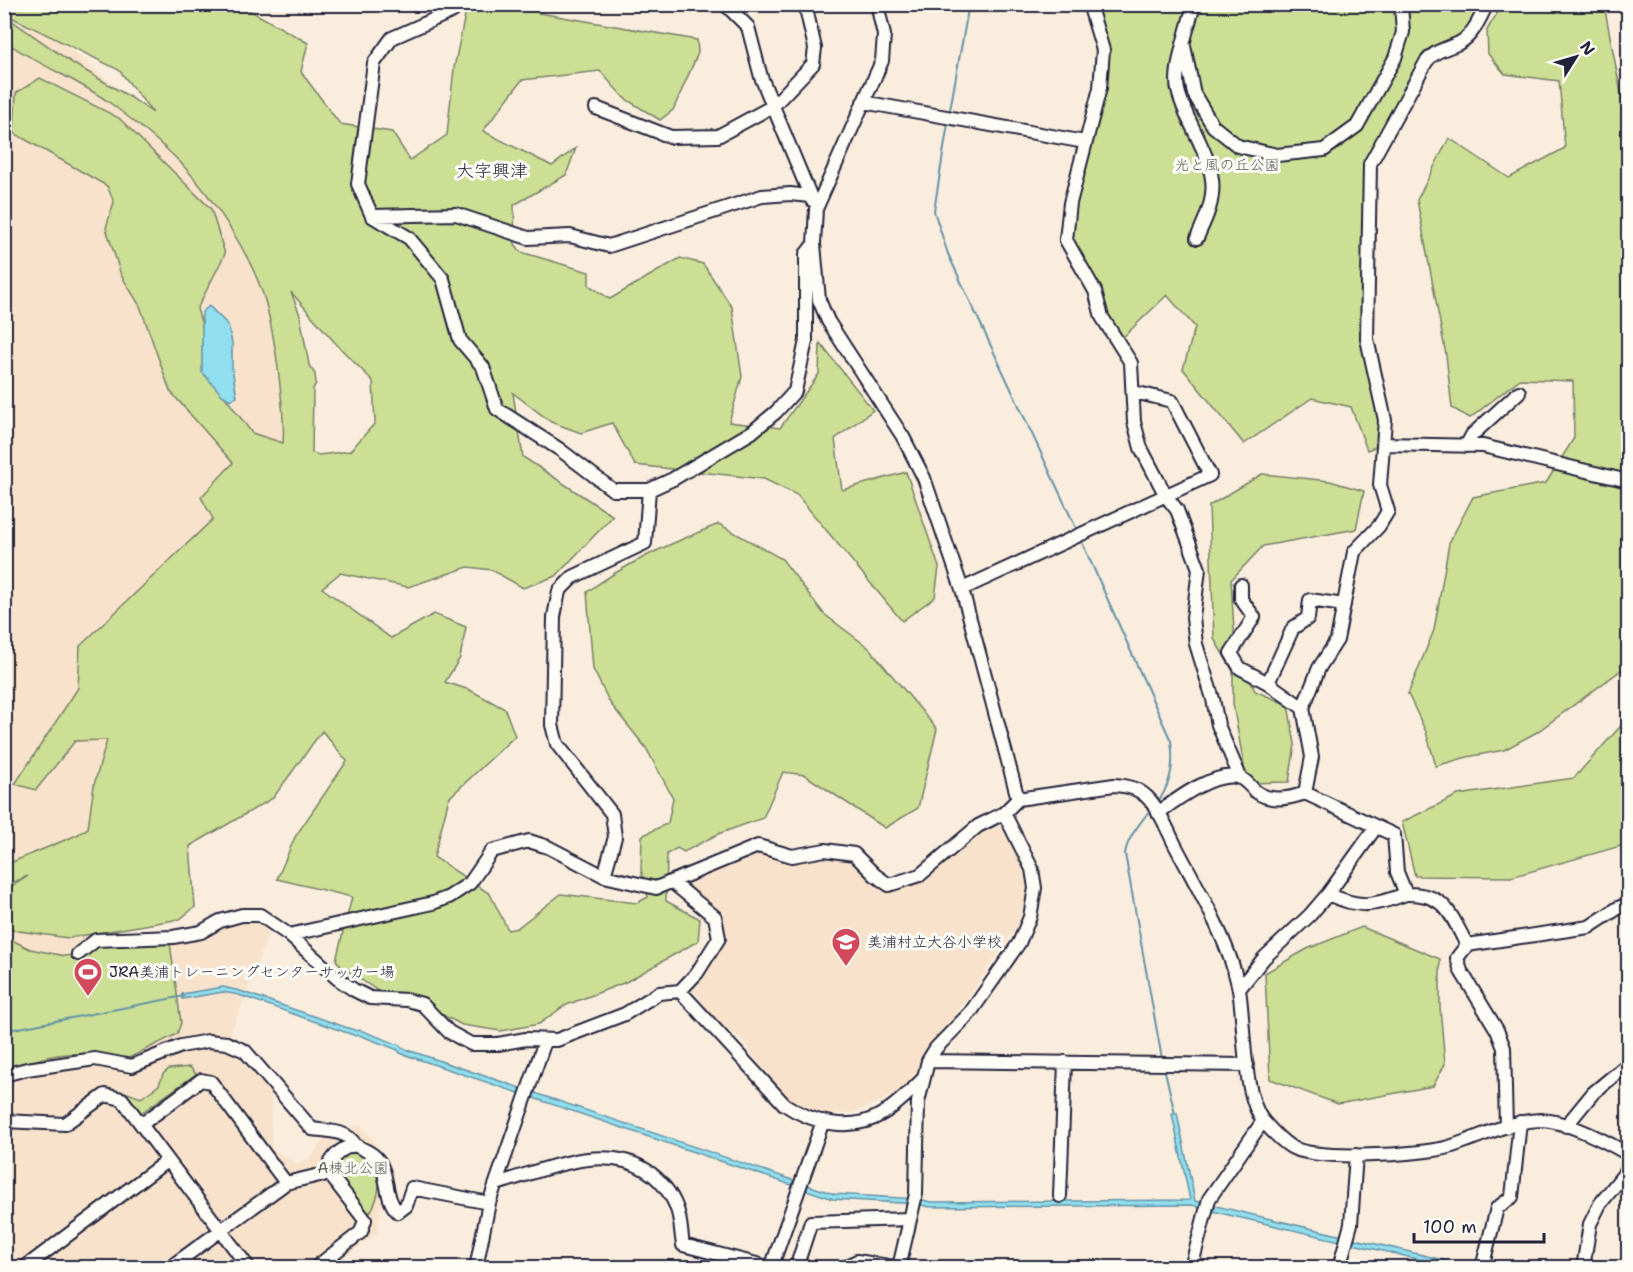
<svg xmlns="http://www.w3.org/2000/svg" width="1633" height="1272" viewBox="0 0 1633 1272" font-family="'Shantell Sans','Klee One',sans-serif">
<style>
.built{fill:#f8e2cb}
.green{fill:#ccdf94;stroke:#778068;stroke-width:1.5;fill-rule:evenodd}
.water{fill:#90deee;stroke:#6493a6;stroke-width:1.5}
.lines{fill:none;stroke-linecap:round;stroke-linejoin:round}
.stream{stroke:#6493a6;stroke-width:2}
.minor-casing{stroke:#22223b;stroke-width:16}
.minor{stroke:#fdfcf7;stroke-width:12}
.labels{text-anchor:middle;stroke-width:6;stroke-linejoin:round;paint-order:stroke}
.park-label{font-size:15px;fill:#555b56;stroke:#fdfcf7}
.poi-label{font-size:15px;fill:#22223b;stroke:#fdfcf7;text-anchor:start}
.quarter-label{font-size:18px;fill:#22223b;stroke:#fdfcf7}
</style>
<rect width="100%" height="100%" fill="#faeddd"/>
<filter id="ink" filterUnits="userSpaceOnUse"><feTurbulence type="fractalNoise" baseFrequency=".0167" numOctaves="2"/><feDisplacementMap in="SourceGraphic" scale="12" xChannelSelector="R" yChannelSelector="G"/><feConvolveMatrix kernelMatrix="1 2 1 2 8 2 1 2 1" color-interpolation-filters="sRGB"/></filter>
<g filter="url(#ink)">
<path class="built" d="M 16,4 L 187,146 L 255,244 L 300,444 L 106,834 L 109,938 L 137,941 L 242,915 L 271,927 L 225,1049 L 266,1062 L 271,1094 L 272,1149 L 298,1164 L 312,1156 L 330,1131 L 361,1126 L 389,1160 L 377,1233 L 331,1267 L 5,1268 L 4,5 Z
M 998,826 L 1015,848 L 1024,870 L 1028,892 L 1017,926 L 915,1074 L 904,1088 L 883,1100 L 854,1112 L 831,1114 L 809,1110 L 791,1101 L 776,1086 L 741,1039 L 716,1020 L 690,987 L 712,958 L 724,927 L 719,915 L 684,884 L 748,855 L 764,854 L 799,862 L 817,856 L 835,856 L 853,861 L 875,884 L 900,889 L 922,880 L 978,830 Z"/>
<path class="green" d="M 5,5 L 240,5 L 308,43 L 301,72 L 340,124 L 392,132 L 410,160 L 447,135 L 454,68 L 467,5 L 528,5 L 539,13 L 697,40 L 698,53 L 673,110 L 660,120 L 624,98 L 600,71 L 522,80 L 483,131 L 552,166 L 576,148 L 566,175 L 514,205 L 515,244 L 521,252 L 589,272 L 589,285 L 610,299 L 680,258 L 703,264 L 732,307 L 742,377 L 729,422 L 780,428 L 819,374 L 820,343 L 873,410 L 835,439 L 842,490 L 906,472 L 939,567 L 935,597 L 902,621 L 797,495 L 764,479 L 635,465 L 612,423 L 581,433 L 551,422 L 513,393 L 523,457 L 613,516 L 556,576 L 523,588 L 492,570 L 468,567 L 408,587 L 340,573 L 322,588 L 391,638 L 434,614 L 466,627 L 460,658 L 445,682 L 470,690 L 505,709 L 515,736 L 449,798 L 434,857 L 490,894 L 508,930 L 517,928 L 561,894 L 637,903 L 648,897 L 641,870 L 642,836 L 668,823 L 673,798 L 646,748 L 610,703 L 593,669 L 587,592 C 627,562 674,542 719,524 L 782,559 L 824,614 L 869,648 L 937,729 L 918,808 L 885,828 L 805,775 L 783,772 L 763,818 L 718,834 L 684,852 L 677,848 L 667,854 L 666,901 L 700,919 L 698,941 L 626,982 L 564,1006 L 539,1024 L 501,1031 L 462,1025 L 422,1004 L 378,991 L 341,966 L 336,960 L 352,897 L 277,879 L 295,837 L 347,761 L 322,731 L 273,798 L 190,846 L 195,907 L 180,919 L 68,938 L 5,929 L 4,891 L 28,876 L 5,886 L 5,865 L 77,835 L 88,828 L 94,785 L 107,740 L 75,741 L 36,790 L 15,784 L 78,688 L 80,646 L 213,519 L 201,497 L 233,463 L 170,391 L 140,306 L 121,275 L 106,228 L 114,202 L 107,186 L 14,133 L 16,93 L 40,78 L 119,118 L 211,209 L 225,254 L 197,309 L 225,397 L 252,433 L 283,443 C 285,421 281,398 279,376 C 276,352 272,327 266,304 C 253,257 213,197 179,161 C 158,140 134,121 110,103 C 77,79 37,65 5,41 L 5,16 L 74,64 L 130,97 L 153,113 L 119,70 L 5,14 ZM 291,292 L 337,345 L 373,381 L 375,423 L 350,451 L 319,455 L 312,453 L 313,389 L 316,383 L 315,374 L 309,365 L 300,315 Z
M 1089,5 L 1487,5 L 1477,23 L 1440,50 L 1370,164 L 1367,339 L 1383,444 L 1367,450 L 1351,407 L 1312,398 L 1244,444 L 1183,369 L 1195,327 L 1167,295 L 1117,343 L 1072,253 L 1070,203 L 1103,50 Z
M 1502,5 L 1604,5 L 1628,129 L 1628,665 L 1537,732 L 1504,750 L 1467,757 L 1436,766 L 1426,732 L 1408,694 L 1434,630 L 1449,543 L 1473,497 L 1546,483 L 1574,438 L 1573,381 L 1520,379 L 1470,418 L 1452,408 L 1446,355 L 1417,200 L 1449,138 L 1509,178 L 1565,148 L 1559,81 L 1505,74 L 1488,54 L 1487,30 Z
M 1262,474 L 1330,481 L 1364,491 L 1356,529 L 1263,546 L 1231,580 L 1235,646 L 1255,691 L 1288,705 L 1295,744 L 1289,782 L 1247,783 L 1233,704 L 1233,671 L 1214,639 L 1209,506 Z
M 1628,718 L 1628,844 L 1511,877 L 1415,876 L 1402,822 L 1458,795 L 1574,778 Z
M 1362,927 L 1440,959 L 1440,1007 L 1445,1064 L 1433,1086 L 1338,1104 L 1270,1079 L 1265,973 L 1307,949 Z
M 165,939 L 170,943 L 181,1023 L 177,1034 L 119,1063 C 69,1046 53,1055 5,1069 L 5,940 L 12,940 L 30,949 L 65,956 L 80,954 L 97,940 Z
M 190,1067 L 196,1074 L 141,1113 L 125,1092 L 141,1098 L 159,1085 L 163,1074 L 169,1069 Z
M 346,1150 L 362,1150 C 380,1175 386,1188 368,1216 L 331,1167 Z"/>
<path class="water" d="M 209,306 L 228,325 L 232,343 L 232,368 L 237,397 L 230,400 L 222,395 L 202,372 L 202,312 Z
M 223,987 L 240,991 L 357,1031 L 360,1030 L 400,1045 L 402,1048 L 834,1194 L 918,1199 L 931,1202 L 1190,1200 L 1172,1114 L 1177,1113 L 1195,1201 L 1473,1267 L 1451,1267 L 1220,1213 L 1192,1205 L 930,1207 L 917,1204 L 833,1199 L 400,1053 L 398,1050 L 359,1035 L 356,1036 L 239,995 L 223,992 L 182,999 L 182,994 Z"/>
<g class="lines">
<path class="stream" d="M 950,110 L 969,4
M 948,123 L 934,211 L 948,254 L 1076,528
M 1081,540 L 1171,741 C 1174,763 1172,780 1160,799
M 1149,811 C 1140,824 1127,838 1125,854 L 1162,1059
M 4,1031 L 184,996
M 1164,1067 L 1175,1114"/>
<g class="minor-casing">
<path id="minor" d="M 457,4 L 453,11 L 392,38 L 374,63 L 358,184 L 372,216 L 409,238 L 443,279 L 460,340 L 483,367 L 497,409 L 559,449 L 613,490 L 649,490 L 673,479 L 752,432 L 776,412 L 795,391 L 806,341 L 806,254 L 814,244
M 725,4 L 748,27 L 761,77 L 812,200
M 877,4 L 884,35 L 882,61 L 816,209 L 814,244 L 819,300 L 828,321 L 903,437 L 924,478 L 962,589 L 1018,799
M 1089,4 L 1103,50 L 1100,88 L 1070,203 L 1066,240 L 1095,291 L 1102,317 L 1131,363 L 1134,422 L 1141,448 L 1166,496 L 1177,510 L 1199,569 L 1193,618 L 1196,644 L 1213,699 L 1218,725 L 1240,777
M 1194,4 C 1189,25 1173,70 1178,90 C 1185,123 1217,160 1212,194 C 1211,209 1203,224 1197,238
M 1184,46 L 1194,94 L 1213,126 L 1238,146 L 1277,155 L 1324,150 L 1357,126 L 1395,58 L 1403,32 L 1401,4
M 863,102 L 1085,142
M 596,108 L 671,137 L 718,136 L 773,106 L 813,64 L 815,48 L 805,4
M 373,216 L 456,214 L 528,238 L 570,236 L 609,246 L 762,196 L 790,194 L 810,196
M 1383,444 L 1483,446 L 1628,481
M 1466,446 L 1472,435 L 1519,392
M 1241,585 L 1241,599 L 1254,617 L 1231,653 L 1240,668 L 1268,683
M 962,589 L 1210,475 L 1172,401 L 1134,392
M 1303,708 L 1268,683 L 1293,628 L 1308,618 L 1310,600 L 1344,605
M 1305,793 L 1394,835 L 1397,872 L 1406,894 C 1446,893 1450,914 1467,945 L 1589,927 L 1618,908 L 1628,904
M 1158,813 C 1177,799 1213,772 1237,777 C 1244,778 1250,786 1255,791 C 1269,802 1289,799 1305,793 L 1312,757 L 1303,708 L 1319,668 L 1337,640 L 1354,552 L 1379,526 L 1388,511 L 1380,485 L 1385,420 L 1367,339 L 1370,164 L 1426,62 C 1435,50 1446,49 1459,43 C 1473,36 1480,18 1487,4
M 604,876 L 615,837 L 612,814 L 557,744 L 552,725 L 554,617 L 559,591 L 573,577 L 645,543 L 649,490
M 1328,894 C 1360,909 1373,906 1406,894
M 289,935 L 433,903 L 449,897 L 470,883 L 492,851 L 529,841 L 548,847 L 604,876 L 656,888 L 758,846 L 792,856 L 825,850 L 854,854 L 875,875 L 889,885 L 920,875 L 978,826 L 1004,813 L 1018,799 L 1114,785 C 1127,786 1138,788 1147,797 C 1160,810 1167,829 1175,845 C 1197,887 1230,942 1239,990 C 1245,1024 1242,1096 1264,1122 C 1271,1130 1283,1142 1291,1147 C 1316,1161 1420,1155 1449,1147 C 1479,1138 1508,1121 1540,1120 C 1565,1120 1607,1142 1628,1154
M 1467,945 L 1457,958 L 1461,971 L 1497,1030 L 1504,1048 L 1506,1127
M 78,954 L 96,940 L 173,937 L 201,932 L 220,921 L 242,915 L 260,915 L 289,935 L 338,979 L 354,990 L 370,998 L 407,1000 L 422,1004 L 449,1032 L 471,1044 L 498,1044 L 526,1039 L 557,1040 L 625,1014 L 659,993 L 680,991 L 697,973 L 719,938 L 715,917 L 672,882
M 1239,989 L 1264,958 L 1310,915 L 1328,894 L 1376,827
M 680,991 L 784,1104 C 812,1123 851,1133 882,1114 C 897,1105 910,1092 922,1080
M 928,1061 L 1247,1065
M 4,1075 L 27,1069 L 95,1059 L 132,1066 L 181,1046 L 208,1041 L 227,1043 L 245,1051 L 312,1129 C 326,1131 348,1130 355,1145 C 360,1148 368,1151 373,1155 C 391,1169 382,1197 398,1212 L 406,1206 L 412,1188 L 489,1203
M 4,1121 L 65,1124 L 105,1095 L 122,1099 L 249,1268
M 142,1124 L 201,1080 L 211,1082 L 286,1183
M 1566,1126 L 1593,1093 L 1628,1064
M 324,1174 C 331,1160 338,1148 355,1145
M 496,1184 C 542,1171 602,1142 646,1170 C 660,1179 672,1194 677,1209 C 681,1220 681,1234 683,1245 L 772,1268
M 1060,1196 L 1065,1062
M 899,1267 L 916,1194 L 918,1102 L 928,1061 L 936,1048 L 970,1013 L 1019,943 L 1030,917 L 1035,888 L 1032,869 L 1004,813
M 24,1268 L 168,1160
M 169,1268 L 286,1183 L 324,1174 L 331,1176 L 365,1220 L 361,1232 L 315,1268
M 476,1268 L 489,1203 L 545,1041
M 771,1268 L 823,1121
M 796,1268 L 811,1222 L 910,1219
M 845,1268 L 857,1261 L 900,1268
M 1191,1268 L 1209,1199 L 1263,1121
M 1339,1268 L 1351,1224 L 1356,1155
M 1482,1268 L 1497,1208 L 1512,1197 L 1520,1122
M 1583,1268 L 1590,1224 L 1600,1204 L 1628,1169"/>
</g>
<use href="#minor" class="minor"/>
</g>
</g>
<defs>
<g id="school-pin" transform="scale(1.5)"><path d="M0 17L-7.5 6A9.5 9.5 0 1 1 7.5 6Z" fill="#d1495b" stroke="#fdfcf7"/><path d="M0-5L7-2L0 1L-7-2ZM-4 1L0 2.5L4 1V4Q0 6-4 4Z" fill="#fff"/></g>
<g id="stadium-pin" transform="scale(1.5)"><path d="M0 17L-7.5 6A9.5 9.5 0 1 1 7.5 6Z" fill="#d1495b" stroke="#fdfcf7"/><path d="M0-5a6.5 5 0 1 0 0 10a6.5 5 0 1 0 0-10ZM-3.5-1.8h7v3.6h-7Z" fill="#fff"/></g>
</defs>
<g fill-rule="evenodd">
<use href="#school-pin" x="846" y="942"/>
<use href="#stadium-pin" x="88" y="972"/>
</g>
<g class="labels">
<g class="park-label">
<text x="1227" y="170">光と風の丘公園</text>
<text x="353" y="1173">A棟北公園</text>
</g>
<g class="poi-label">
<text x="867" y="947">美浦村立大谷小学校</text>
<text x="109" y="977">JRA美浦トレーニングセンターサッカー場</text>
</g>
<g class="quarter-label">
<text x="492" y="177">大字興津</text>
</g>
</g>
<rect width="1633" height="1272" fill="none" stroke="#fdfcf7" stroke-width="24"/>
<rect x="12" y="12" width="1609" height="1248" fill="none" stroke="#22223b" stroke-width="2" filter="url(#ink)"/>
<g transform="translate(1576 57) rotate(53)" stroke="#fdfcf7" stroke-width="4.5" paint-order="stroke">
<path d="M0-4.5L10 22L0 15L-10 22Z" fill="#22223b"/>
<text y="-9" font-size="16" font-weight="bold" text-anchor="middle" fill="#22223b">N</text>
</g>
<path d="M1414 1233v9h130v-9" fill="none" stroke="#22223b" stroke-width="3"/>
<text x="1423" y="1233" font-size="18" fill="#22223b" stroke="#fdfcf7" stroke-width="4.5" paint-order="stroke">100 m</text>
</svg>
